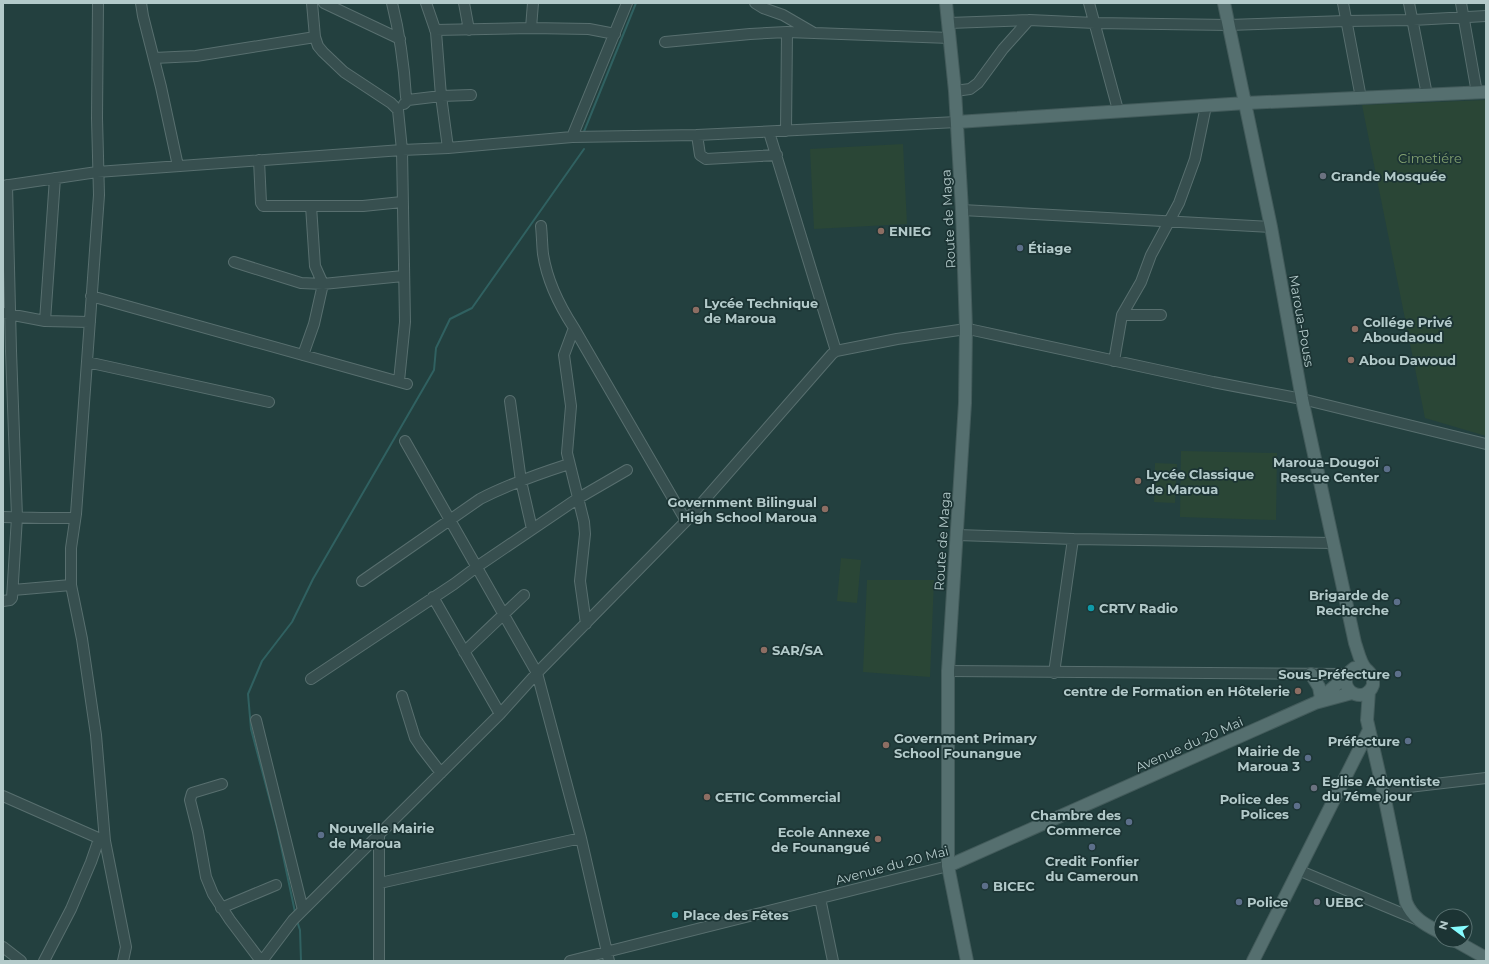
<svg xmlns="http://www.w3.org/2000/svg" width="1489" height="964" viewBox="0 0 1489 964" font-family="Montserrat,sans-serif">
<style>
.green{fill:#2a4636}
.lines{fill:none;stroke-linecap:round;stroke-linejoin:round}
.stream{stroke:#306161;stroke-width:2}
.minor-casing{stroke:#586f6f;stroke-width:12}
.major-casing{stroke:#435b5b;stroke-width:14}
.minor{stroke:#374f4f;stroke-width:10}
.major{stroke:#556f6f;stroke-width:12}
.worship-dot{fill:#6b7280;stroke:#1c3434;stroke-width:1.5}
.education-dot{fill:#8d6e63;stroke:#1c3434;stroke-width:1.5}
.service-dot{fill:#5c6f8a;stroke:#1c3434;stroke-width:1.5}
.culture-dot{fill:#0f9aa8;stroke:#1c3434;stroke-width:1.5}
.labels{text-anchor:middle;stroke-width:3.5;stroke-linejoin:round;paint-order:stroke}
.park-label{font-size:13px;fill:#83a170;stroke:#1c3434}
.poi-label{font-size:13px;font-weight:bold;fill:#b3caca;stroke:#1c3434;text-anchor:start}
.street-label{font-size:13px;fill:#b3caca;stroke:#1c3434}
</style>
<rect width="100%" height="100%" fill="#23403f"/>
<path class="green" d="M 1486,100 L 1486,436 L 1425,418 L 1362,105 Z
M 903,144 L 907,224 L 814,229 L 810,149 Z
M 1181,451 L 1277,453 L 1276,520 L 1180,517 Z
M 1155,463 L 1177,464 L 1175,503 L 1154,502 Z
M 841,558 L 861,560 L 857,603 L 837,601 Z
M 867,580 L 934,580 L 930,677 L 863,672 Z"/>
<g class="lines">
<path class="stream" d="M 583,134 L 636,3
M 295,912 L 277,827 L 251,729 L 248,694 L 262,661 L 292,622 L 313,579 L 434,370 L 436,348 L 450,319 L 472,308 L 584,149
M 297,921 L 300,930 L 301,961"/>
<g class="minor-casing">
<path id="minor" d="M 98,3 L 97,118 L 99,195 L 76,514 L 71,548 L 71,585 L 82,639 L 96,735 L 105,841 L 126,947 L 123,961
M 141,3 L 143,16 L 161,87 L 178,166
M 312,3 L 315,37 L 318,46 L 323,52 L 344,72 L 391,103 L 398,110 L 402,150 L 405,322 L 399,381
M 324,3 L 400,39
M 392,3 C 400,35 404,64 406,97 L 408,100
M 426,3 L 436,32 L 441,96 L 448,148
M 464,3 L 469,30
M 755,3 L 763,8 L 783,15 L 814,33
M 1089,3 L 1118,110
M 1343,3 L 1361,98
M 1409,3 L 1427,95
M 1461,3 L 1477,93
M 949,23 L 1029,20 L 1095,23 L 1229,25 L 1346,21 L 1413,20 L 1486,16
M 531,28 L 533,3
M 435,30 L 531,28 L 589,29 L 615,34
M 665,42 L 750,34 L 787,32 L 950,38
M 154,58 L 196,56 L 315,37
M 955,91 L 970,89 L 978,83 L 1003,49 L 1029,20
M 404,104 L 408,100 L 441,96 L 471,95
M 786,131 L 787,32
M 769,132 L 836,351
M 697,135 L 700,155 L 706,159 L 777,155
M 572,137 L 627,3
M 259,160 L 261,203 L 263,206 L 363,206 L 402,202
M 3,186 L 97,172 L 402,150 L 448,148 L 572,137 L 697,135 L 957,122
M 962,210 C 1065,215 1168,222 1271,227
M 541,226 C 542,235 542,245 543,254 C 547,280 559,305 574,328
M 234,262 L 301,283 L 323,284 L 403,276
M 91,296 L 407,384
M 3,313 L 45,321 L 90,322
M 1122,315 L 1161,315
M 45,321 L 55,178
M 303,355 L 314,324 L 323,284 L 315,266 L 311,206
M 1114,361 L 1122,315 L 1141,282 L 1151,255 L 1179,203 L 1195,159 L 1206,106
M 87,362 L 269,402
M 510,401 L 521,481 L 532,529
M 405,441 L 537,673 L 581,838 L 609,961
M 3,517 L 42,518 L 75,518
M 957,535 L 1073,539 L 1333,543
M 362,581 L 480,499 C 509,484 538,474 569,464
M 13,590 L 71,585
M 433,597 L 500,714
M 3,601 L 10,600 L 12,598 L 17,517 L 11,351 L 7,185
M 586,624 L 580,581 L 585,534 L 584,522 L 567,453 L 571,406 L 564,355 L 574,328 L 686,521
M 464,652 L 524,595
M 948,671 L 1347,674
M 1054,673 L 1073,539
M 311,679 L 454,584 L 478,566 L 577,499 L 627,470
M 402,696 L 415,738 L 421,747 L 441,773
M 256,720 L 303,910
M 222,784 L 192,793 L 190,800 L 198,832 L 206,877 L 213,894 L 230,920 L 261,961
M 1383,790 L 1486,778
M 3,796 L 105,841
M 379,836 L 379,961
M 1298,870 L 1418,920
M 380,883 L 581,838
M 820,898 L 833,961
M 221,908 L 276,885
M 3,947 L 21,961
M 44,961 L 71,909 L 91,862 L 99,839
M 262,961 L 293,920 L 500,714 L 537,673 L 686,521 L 832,354 L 836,351 L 897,339 L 966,329 L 973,330 L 1213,382 L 1302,399 L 1486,444
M 570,961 L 948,866"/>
</g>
<g class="major-casing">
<path id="major" d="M 946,3 L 955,91 L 962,210 L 966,329 L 965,403 L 948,671 L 948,866 L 967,961
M 1224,3 L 1271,227 L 1302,399 L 1355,643 C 1358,651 1360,663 1366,669 C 1369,672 1372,674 1373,679 C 1373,681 1373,683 1373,685 C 1367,703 1340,695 1347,674 L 1354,668 L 1365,668
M 957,122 L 1246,103 L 1486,92
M 1311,674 L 1319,687 L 1321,698
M 1369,691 L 1367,720 L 1383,790 L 1406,902 C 1413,919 1426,925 1441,933
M 1318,701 L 1347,675
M 948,866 L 1315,703 L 1352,693
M 1454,940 L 1486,958
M 1253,961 L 1369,730"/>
</g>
<use href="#minor" class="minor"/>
<use href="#major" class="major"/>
</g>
<g class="worship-dot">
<circle cx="1323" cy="176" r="4"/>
<circle cx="1314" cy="788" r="4"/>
<circle cx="1317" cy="902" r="4"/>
</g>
<g class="education-dot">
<circle cx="881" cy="231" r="4"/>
<circle cx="696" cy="310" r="4"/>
<circle cx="1355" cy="329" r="4"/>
<circle cx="1351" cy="360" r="4"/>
<circle cx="1138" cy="481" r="4"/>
<circle cx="825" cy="509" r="4"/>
<circle cx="764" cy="650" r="4"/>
<circle cx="1298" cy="691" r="4"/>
<circle cx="886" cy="745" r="4"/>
<circle cx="707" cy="797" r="4"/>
<circle cx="878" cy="839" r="4"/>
</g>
<g class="service-dot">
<circle cx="1020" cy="248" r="4"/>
<circle cx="1387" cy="469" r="4"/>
<circle cx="1397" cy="602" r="4"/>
<circle cx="1398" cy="674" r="4"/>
<circle cx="1408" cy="741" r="4"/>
<circle cx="1308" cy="758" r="4"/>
<circle cx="1297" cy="806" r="4"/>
<circle cx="1129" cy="822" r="4"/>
<circle cx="321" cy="835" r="4"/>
<circle cx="1092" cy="847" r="4"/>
<circle cx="985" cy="886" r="4"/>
<circle cx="1239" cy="902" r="4"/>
</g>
<g class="culture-dot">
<circle cx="1091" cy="608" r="4"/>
<circle cx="675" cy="915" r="4"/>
</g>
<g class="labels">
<g class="park-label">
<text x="1430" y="163">Cimetiére</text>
</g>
<g class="poi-label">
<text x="1331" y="181">Grande Mosquée</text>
<text x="889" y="236">ENIEG</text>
<text x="1028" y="253">Étiage</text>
<text x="704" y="308">Lycée Technique<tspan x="704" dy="15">de Maroua</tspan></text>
<text x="1363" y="327">Collége Privé<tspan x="1363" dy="15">Aboudaoud</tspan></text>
<text x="1359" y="365">Abou Dawoud</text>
<text x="1379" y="467" text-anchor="end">Maroua-Dougoï<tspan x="1379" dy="15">Rescue Center</tspan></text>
<text x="1146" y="479">Lycée Classique<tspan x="1146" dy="15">de Maroua</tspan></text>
<text x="817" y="507" text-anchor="end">Government Bilingual<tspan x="817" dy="15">High School Maroua</tspan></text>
<text x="1389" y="600" text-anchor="end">Brigarde de<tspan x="1389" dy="15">Recherche</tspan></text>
<text x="1099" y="613">CRTV Radio</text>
<text x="772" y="655">SAR/SA</text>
<text x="1390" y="679" text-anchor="end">Sous_Préfecture</text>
<text x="1290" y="696" text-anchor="end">centre de Formation en Hôtelerie</text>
<text x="894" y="743">Government Primary<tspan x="894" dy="15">School Founangue</tspan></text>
<text x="1400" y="746" text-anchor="end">Préfecture</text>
<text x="1300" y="756" text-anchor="end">Mairie de<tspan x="1300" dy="15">Maroua 3</tspan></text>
<text x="1322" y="786">Eglise Adventiste<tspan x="1322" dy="15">du 7éme jour</tspan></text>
<text x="715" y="802">CETIC Commercial</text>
<text x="1289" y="804" text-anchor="end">Police des<tspan x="1289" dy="15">Polices</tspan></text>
<text x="1121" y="820" text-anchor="end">Chambre des<tspan x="1121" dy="15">Commerce</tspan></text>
<text x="329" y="833">Nouvelle Mairie<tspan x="329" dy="15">de Maroua</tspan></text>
<text x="870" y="837" text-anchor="end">Ecole Annexe<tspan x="870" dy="15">de Founangué</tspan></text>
<text x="1092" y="866" text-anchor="middle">Credit Fonfier<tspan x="1092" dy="15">du Cameroun</tspan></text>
<text x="993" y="891">BICEC</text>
<text x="1247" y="907">Police</text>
<text x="1325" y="907">UEBC</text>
<text x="683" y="920">Place des Fêtes</text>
</g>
<g class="street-label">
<text transform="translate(948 219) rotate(-93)" y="5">Route de Maga</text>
<text transform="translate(1302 321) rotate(80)" y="5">Maroua-Pouss</text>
<text transform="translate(942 541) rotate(-86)" y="5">Route de Maga</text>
<text transform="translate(1189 744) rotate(-24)" y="5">Avenue du 20 Mai</text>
<text transform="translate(892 865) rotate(-15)" y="5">Avenue du 20 Mai</text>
</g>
</g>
<rect width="1489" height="964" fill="none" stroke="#b3caca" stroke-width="8"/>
<g transform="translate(1453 928) rotate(286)"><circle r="19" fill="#1c3434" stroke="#587070"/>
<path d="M0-3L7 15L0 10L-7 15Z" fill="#85fbfe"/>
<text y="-6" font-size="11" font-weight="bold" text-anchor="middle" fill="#b3caca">N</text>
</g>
</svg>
